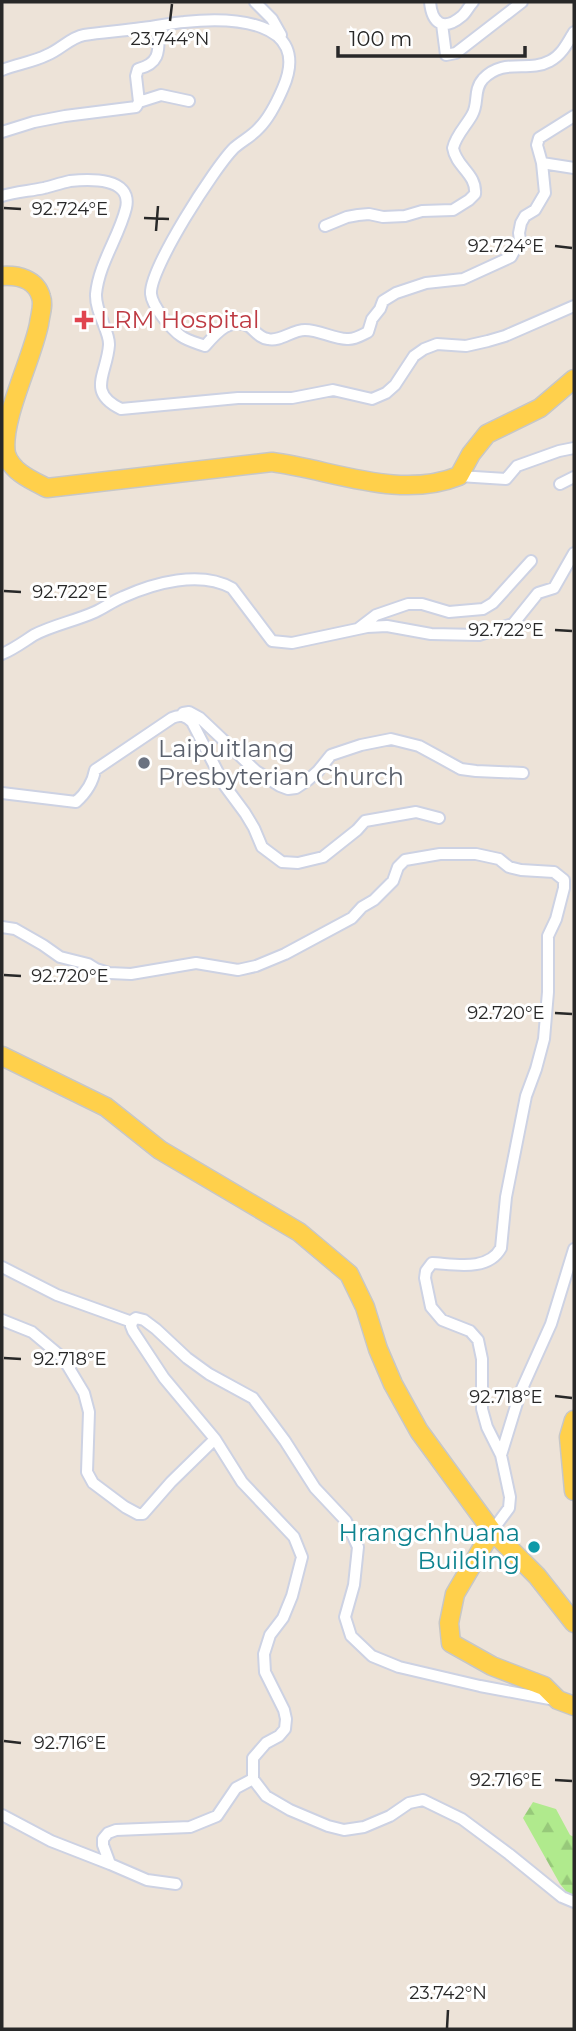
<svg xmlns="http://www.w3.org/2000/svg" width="576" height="2031" viewBox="0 0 576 2031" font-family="Montserrat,sans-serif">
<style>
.forest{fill:url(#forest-firs)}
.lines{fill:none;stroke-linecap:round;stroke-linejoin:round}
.minor-casing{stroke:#cdd2e3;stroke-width:14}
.primary-casing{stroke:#c7c7c7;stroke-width:21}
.minor{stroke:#fff;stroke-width:10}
.primary{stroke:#ffd04b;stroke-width:18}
.ticks{fill:none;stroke:#282828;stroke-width:2.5}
.health-dot{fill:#e0444e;stroke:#fff;stroke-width:2.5}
.worship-dot{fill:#6b7280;stroke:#fff;stroke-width:2.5}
.culture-dot{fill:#0f9aa8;stroke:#fff;stroke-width:2.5}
.labels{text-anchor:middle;stroke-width:6;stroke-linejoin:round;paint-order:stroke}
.health-label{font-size:24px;fill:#be3a42;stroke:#fff;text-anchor:start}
.worship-label{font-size:24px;fill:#5b616d;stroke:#fff;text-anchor:start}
.culture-label{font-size:24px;fill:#0d838f;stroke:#fff;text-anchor:end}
.ticks-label{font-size:18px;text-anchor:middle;fill:#282828;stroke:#fff;stroke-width:6;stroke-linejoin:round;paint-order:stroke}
</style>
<defs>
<pattern id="forest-firs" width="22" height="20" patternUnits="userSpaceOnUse" patternTransform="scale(1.75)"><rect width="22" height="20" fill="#b0ea8d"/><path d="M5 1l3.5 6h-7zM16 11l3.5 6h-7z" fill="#97c97a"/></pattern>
</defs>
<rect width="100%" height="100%" fill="#ede3d8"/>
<path class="forest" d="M 533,1802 L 556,1809 L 570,1835 L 574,1837 L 574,1901 L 560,1884 L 523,1818 Z"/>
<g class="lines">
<g class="minor-casing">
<path id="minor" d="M 255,2 L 272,19 L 281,35
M 430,2 C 432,23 443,32 462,16 C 466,13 469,6 473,2
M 442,24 L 446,55 L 456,53 L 522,2
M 2,70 C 17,64 33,62 47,55 C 60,50 71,37 84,35 C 103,32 123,31 142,28 C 156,27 170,23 184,22 C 229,17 313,19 283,88 C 277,102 270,117 259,128 C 252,136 242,141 234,148 C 215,167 149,269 151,294 C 152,306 171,329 181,336 C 188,341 197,343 205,346 C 216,333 232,315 250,327 C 256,332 260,338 268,339 C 280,342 292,330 305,330 C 320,330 333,339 347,339 C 354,340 362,335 368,332 L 372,319 L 380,309 L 383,301 L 396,293 L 426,283 L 463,279 L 511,257 L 520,240 L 519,233 L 521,223 L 525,216 L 535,210 L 545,193 L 542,163 L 537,145 L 539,138 L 574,116
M 139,102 L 161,95 L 189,101
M 2,132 L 34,122 L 65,116 L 136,107 L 139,102 L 136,76 L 138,69 C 163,63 158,47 159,26
M 542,163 L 574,168
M 2,196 C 15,192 30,191 44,188 C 52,186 61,183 70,181 C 89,179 133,177 126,208 C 119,237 99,263 96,294 C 95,312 110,332 109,345 C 107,374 86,392 121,409 L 238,398 L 292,398 L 333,390 L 372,399 L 386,393 L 395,385 L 414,356 L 424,349 L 437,344 L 466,346 L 488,341 L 505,336 L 574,306
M 325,226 L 347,217 L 358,215 L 369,214 L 383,217 L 405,216 L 422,211 L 453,210 L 469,200 L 475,194 C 477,174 456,167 453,148 C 456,135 466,126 472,115 C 479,104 473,90 483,79 C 504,57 528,73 550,61 C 562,55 568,42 574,32
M 459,476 L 506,479 L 517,466 L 559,451 L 574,448
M 560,484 L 574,477
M 359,628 L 376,615 L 408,604 L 422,604 L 449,612 L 483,609 L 493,603 L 531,561
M 2,654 C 14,649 23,642 34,635 C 53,625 75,621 95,612 C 104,608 113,601 123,597 C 154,583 200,570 232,588 L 272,641 L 292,643 L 367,627 L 387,626 L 431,634 L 479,635 L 513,624 L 538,593 L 554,588 L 574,553
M 183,713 L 189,712 L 200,718 L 256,771 L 280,786 L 288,789 L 296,788 L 308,780 L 318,771 L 331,755 L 361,745 L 391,739 L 419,746 L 461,769 L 476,771 L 523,773
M 2,793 L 76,802 C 86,793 93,782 95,770 L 172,718 C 180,714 186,716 192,722 L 225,786 L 245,813 L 254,828 L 262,847 L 282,862 L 298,863 L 323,857 L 357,830 L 365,821 L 416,812 L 439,818
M 2,927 L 15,929 L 43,945 L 60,957 L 88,964 L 96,969 L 109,973 L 131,974 L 196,963 L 238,970 L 256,966 L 285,954 L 352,918 L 362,907 L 374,900 L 393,881 L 398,867 L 405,860 L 440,854 L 476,854 L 499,859 L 509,867 L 521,870 L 554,872 L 564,880 L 564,888 L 556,919 L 548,936 L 548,992 L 544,1039 L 536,1069 L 526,1096 L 506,1197 L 501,1248 C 488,1272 454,1264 432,1263 L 426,1271 L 425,1278 L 431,1307 L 442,1320 L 470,1331 L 478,1340 L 482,1359 L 482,1409 L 487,1427 L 501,1455 L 510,1497 L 509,1508 L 492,1531
M 2,1267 L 57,1295 L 132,1322
M 2,1320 L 32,1332 L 63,1358 L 84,1393 L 89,1412 L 87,1472 L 93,1483 L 125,1507 L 138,1514 L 143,1514 L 171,1482 L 215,1439
M 501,1455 L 520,1393 L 551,1324 L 574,1249
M 555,1700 L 480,1686 L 399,1667 L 372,1656 L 351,1636 L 345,1617 L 354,1585 L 358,1547 L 346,1521 L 315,1488 L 285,1441 L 253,1398 L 209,1374 L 187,1358 L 156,1329 L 144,1320 L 136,1318 L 133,1320 L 131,1326 L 133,1331 L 164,1378 L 215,1439 L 242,1482 L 294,1537 L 302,1557 L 292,1596 L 283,1618 L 270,1635 L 264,1654 L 265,1672 L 284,1710 L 286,1719 L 285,1729 L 279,1736 L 266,1743 L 253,1758 L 253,1779 L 266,1796 L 290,1810 L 328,1826 L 344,1830 L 364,1827 L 390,1816 L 409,1803 L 423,1800 L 462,1819 L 509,1854 L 562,1897 L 574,1902
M 2,1815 L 51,1841 L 110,1864 L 103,1845 L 103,1839 L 108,1833 L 116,1830 L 190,1827 L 217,1816 L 236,1788 L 253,1779
M 110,1864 L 147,1880 L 176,1884"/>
</g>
<g class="primary-casing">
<path id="primary" d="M 2,276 C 18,275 36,279 41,297 C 44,306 40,315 39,324 C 32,360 0,421 6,454 C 12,472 31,480 47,488 L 272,462 C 333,470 399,500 459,476 L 471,454 L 487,434 L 540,408 L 574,379
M 2,1056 L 106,1107 L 160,1150 L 299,1232 L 349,1274 L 365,1307 L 378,1349 L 393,1384 L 419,1431 L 492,1531 L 537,1576 L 574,1623
M 574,1420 L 569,1437 L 574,1491
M 492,1531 L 455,1594 L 449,1623 L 451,1643 L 492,1666 L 544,1686 L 558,1700 L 574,1706"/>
</g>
<use href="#minor" class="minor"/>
<use href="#primary" class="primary"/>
</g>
<path class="ticks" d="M 170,21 L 172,4M 4,208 L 21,209M 144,218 L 169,219M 156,231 L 158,206M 555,246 L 572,248M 4,591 L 21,592M 555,630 L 572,631M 4,975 L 21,976M 555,1013 L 572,1014M 4,1358 L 21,1359M 555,1396 L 572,1398M 4,1741 L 21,1743M 555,1780 L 572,1781M 447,2028 L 448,2010"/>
<path class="health-dot" d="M80.5 309.5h7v7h7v7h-7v7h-7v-7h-7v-7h7z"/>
<circle class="worship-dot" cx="144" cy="763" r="7"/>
<circle class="culture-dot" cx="534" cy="1547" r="7"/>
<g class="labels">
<g class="health-label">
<text x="100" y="328">LRM Hospital</text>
</g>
<g class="worship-label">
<text x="158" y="757">Laipuitlang<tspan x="158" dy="28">Presbyterian Church</tspan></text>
</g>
<g class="culture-label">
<text x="520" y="1541">Hrangchhuana<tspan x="520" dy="28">Building</tspan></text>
</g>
</g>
<g class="ticks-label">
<text x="170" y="45">23.744°N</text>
<text x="70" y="215">92.724°E</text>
<text x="506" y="252">92.724°E</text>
<text x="70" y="598">92.722°E</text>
<text x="506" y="636">92.722°E</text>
<text x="70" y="982">92.720°E</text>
<text x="506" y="1019">92.720°E</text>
<text x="70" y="1365">92.718°E</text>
<text x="506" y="1403">92.718°E</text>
<text x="70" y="1749">92.716°E</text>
<text x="506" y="1786">92.716°E</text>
<text x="448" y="1999">23.742°N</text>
</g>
<rect width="576" height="2031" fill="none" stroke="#282828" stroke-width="7"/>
<path d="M338 46v10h187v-10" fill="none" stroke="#282828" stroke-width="3.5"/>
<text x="349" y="46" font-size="21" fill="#282828" stroke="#ffffff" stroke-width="5" paint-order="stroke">100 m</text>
</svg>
